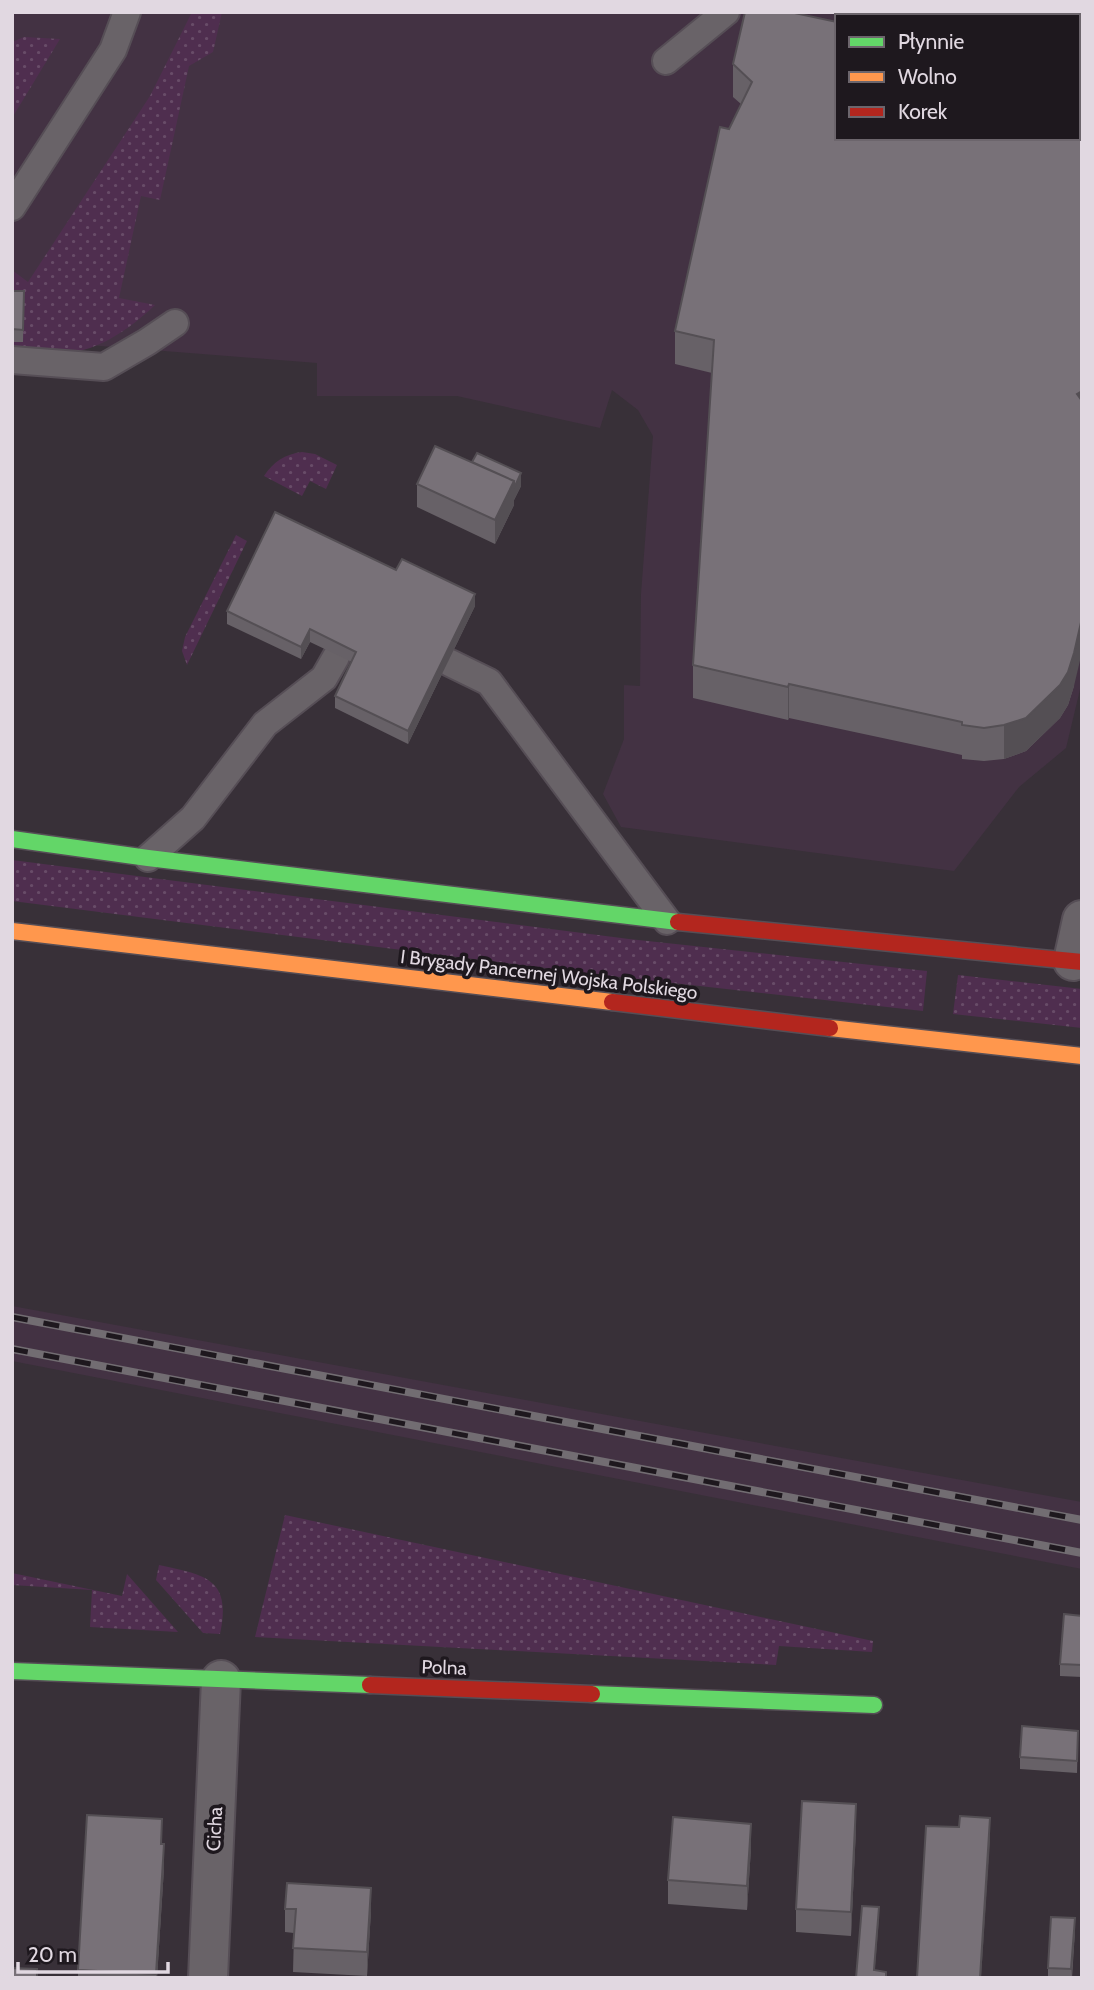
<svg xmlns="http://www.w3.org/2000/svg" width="1094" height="1990" viewBox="0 0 1094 1990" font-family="Cabin,sans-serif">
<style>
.built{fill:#433243;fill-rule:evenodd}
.grass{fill:url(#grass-dots)}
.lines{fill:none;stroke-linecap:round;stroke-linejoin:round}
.lane-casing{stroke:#564e56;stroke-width:30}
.street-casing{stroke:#564e56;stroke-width:42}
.fast-casing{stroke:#564e56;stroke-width:19}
.slow-casing{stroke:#564e56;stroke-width:19}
.jam-casing{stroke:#564e56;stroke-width:19}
.lane{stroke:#696368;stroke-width:26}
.street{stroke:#696368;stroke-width:38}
.fast{stroke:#63d668;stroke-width:16}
.slow{stroke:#ff974d;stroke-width:16}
.jam{stroke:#b3261e;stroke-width:16}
.rail-casing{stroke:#726d72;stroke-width:8}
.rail{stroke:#1e181e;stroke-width:5;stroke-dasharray:16;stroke-linecap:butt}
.wall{fill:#676167}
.shaded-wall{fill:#544f54}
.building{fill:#787178;stroke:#544f54;stroke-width:2}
.labels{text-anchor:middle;stroke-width:7;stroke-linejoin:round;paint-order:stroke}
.street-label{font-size:19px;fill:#e1d8e1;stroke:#1e181e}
</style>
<defs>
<pattern id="grass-dots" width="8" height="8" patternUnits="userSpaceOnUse" patternTransform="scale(1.75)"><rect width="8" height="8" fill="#4f2e4f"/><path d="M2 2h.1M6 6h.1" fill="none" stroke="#684c68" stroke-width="1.8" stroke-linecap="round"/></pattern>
</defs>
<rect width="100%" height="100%" fill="#383038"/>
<path class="built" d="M 12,12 L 1082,12 L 1082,681 L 1066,748 L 1019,787 L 954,871 L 621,827 L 603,794 L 624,739 L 624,685 L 640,686 L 641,594 L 653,436 L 638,410 L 612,390 L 600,428 L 457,396 L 317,396 L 317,363 L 12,339 ZM 837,16 L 1078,16 L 1078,138 L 837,138 Z
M 12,1306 L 1082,1502 L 1082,1569 L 12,1361 Z"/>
<path class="grass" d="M 192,12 L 222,12 L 213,52 L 189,66 L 160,200 L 141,196 L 119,298 L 155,305 C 129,330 94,354 57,354 C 42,354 27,351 12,350 L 12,342 L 23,342 L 12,303 L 12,270 L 28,282 L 150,96 Z
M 24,37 L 60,39 L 12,118 L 12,42 Z
M 302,452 L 315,454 L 337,465 L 326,489 L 310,481 L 302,496 L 264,476 C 273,462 285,454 302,452 Z
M 236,535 L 247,541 L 187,665 L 182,651 L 185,637 Z
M 12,860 L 629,939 L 927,971 L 923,1011 L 593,974 L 12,901 Z
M 958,975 L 1082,989 L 1082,1028 L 953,1014 Z
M 285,1515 L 873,1641 L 872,1652 L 779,1646 L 776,1665 L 255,1637 Z
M 159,1565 C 205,1575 232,1578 220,1634 L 203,1633 L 156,1580 Z
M 12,1573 L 122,1596 L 127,1574 L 178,1632 L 90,1627 L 92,1590 L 12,1585 Z"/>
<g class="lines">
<g class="lane-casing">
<path id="lane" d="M 666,61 L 726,12
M 12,207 L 113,50 L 127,12
M 12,360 L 104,367 L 147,342 L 175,323
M 450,663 L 489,682 L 667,921
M 148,858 L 193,818 L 265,724 L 324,678 L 336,657"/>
</g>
<g class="street-casing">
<path id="street" d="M 1073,961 L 1082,920
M 208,1978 L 221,1680"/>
</g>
<g class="fast-casing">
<path id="fast" d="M 12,839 L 148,858 L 678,922
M 12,1671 L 370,1685
M 592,1694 L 874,1705"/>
</g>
<g class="slow-casing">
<path id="slow" d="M 12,931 L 612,1002
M 830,1028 L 1082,1056"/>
</g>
<g class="jam-casing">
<path id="jam" d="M 678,922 L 1082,962
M 612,1002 L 830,1028
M 370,1685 L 592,1694"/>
</g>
<use href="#lane" class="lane"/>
<use href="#street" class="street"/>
<use href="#fast" class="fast"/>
<use href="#slow" class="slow"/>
<use href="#jam" class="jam"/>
<g class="rail-casing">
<path id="rail" d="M 12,1317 L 1082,1520
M 12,1349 L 1082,1553"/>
</g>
<use href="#rail" class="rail"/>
</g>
<path class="wall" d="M 745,12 L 1074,686 L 1068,705 L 1060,718 L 1026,751 L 1004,759 L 984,761 L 962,759 L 962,755 L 789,718 L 788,720 L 693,698 L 693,665 L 712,373 L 675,364 L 675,331 L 729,129 L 741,104 L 733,97 L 733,64 Z
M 12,291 L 24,291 L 23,342 L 12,342 Z
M 417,484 L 521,486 L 514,500 L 514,505 L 495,544 L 417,507 Z
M 396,570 L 475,606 L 408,744 L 335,708 L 335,696 L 352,662 L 310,642 L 301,659 L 227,624 L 227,611 Z
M 1082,1616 L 1082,1677 L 1060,1676 L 1060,1664 Z
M 1078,1731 L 1077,1773 L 1020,1769 L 1020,1757 Z
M 856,1828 L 851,1936 L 796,1932 L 796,1909 Z
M 162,1844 L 164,1868 L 157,1978 L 78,1978 L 78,1970 Z
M 751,1848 L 747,1910 L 668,1904 L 668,1880 Z
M 285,1909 L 371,1911 L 367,1976 L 293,1972 L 294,1933 L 285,1932 Z
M 1075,1931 L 1072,1978 L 1048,1978 L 1048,1968 Z"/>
<path class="shaded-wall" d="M 1082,391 L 1082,424 L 1077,394 Z
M 521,473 L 521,486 L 514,500 L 514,505 L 495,544 L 495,520 L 514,481 Z
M 475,594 L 475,606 L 408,744 L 408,731 Z
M 1082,618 L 1082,652 L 1074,686 L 1068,705 L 1060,718 L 1026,751 L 1004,759 L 1004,725 Z
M 310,629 L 310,642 L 301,659 L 301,647 Z
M 789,684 L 789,718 L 788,720 L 788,687 Z
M 856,1804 L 856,1828 L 851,1936 L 851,1912 Z
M 990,1818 L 990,1842 L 981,1978 L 980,1978 Z
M 751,1824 L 751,1848 L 747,1910 L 747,1886 Z
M 164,1844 L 164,1868 L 157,1978 L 156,1978 Z
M 371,1888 L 371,1911 L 367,1976 L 367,1952 Z
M 879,1907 L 879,1919 L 874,1978 L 874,1970 Z
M 1075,1918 L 1075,1931 L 1071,1978 L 1071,1969 Z"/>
<path class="building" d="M 745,12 L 790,12 L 837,22 L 837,138 L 1078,138 L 1078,16 L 929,16 L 930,12 L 1082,12 L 1082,391 L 1077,394 L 1082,401 L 1082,618 L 1074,653 L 1068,672 L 1060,685 L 1026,718 L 1004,725 L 984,728 L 962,725 L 962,722 L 789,684 L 788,687 L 693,665 L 714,340 L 675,331 L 720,127 L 729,129 L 752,82 L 733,64 Z
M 12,291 L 24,291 L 23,330 L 12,329 Z
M 435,446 L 514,481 L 495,520 L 417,484 Z
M 477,453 L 521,473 L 514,488 L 514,481 L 472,462 Z
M 275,512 L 396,570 L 402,559 L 475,594 L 408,731 L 335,696 L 356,652 L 310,629 L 301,647 L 227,611 Z
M 1064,1614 L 1082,1616 L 1082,1665 L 1060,1664 Z
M 1022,1726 L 1078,1731 L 1077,1761 L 1020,1757 Z
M 802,1801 L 856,1804 L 851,1912 L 796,1909 Z
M 87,1815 L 162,1819 L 161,1844 L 164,1844 L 156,1974 L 78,1970 Z
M 960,1816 L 990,1818 L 980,1978 L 917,1978 L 926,1826 L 959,1827 Z
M 673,1817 L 751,1824 L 747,1886 L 668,1880 Z
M 287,1883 L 371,1888 L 367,1952 L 293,1948 L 296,1909 L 285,1909 Z
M 862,1906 L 879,1907 L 874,1970 L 886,1972 L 886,1978 L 856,1978 Z
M 1051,1917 L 1075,1918 L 1071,1969 L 1048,1968 Z
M 12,1968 L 37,1969 L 37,1978 L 12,1978 Z"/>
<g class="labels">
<g class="street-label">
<text transform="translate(549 974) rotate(7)" y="7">I Brygady Pancernej Wojska Polskiego</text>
<text transform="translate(444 1667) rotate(2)" y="7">Polna</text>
<text transform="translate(214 1829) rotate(-87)" y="7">Cicha</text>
</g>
</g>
<rect width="1094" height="1990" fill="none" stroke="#e1d8e1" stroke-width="28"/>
<rect x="835" y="14" width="245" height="126" fill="#1e181e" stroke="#6c656c" stroke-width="2"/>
<rect x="849" y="37" width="35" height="10" fill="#63d668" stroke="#6c656c" stroke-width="2"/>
<text x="898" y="49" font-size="21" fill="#e1d8e1">Płynnie</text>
<rect x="849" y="72" width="35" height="10" fill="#ff974d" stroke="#6c656c" stroke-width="2"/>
<text x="898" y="84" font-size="21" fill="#e1d8e1">Wolno</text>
<rect x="849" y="107" width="35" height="10" fill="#b3261e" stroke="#6c656c" stroke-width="2"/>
<text x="898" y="119" font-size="21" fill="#e1d8e1">Korek</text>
<path d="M18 1962v10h150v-10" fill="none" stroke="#e1d8e1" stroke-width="3.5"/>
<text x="28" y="1962" font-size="21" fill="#e1d8e1" stroke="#1e181e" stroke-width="5" paint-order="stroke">20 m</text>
</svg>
